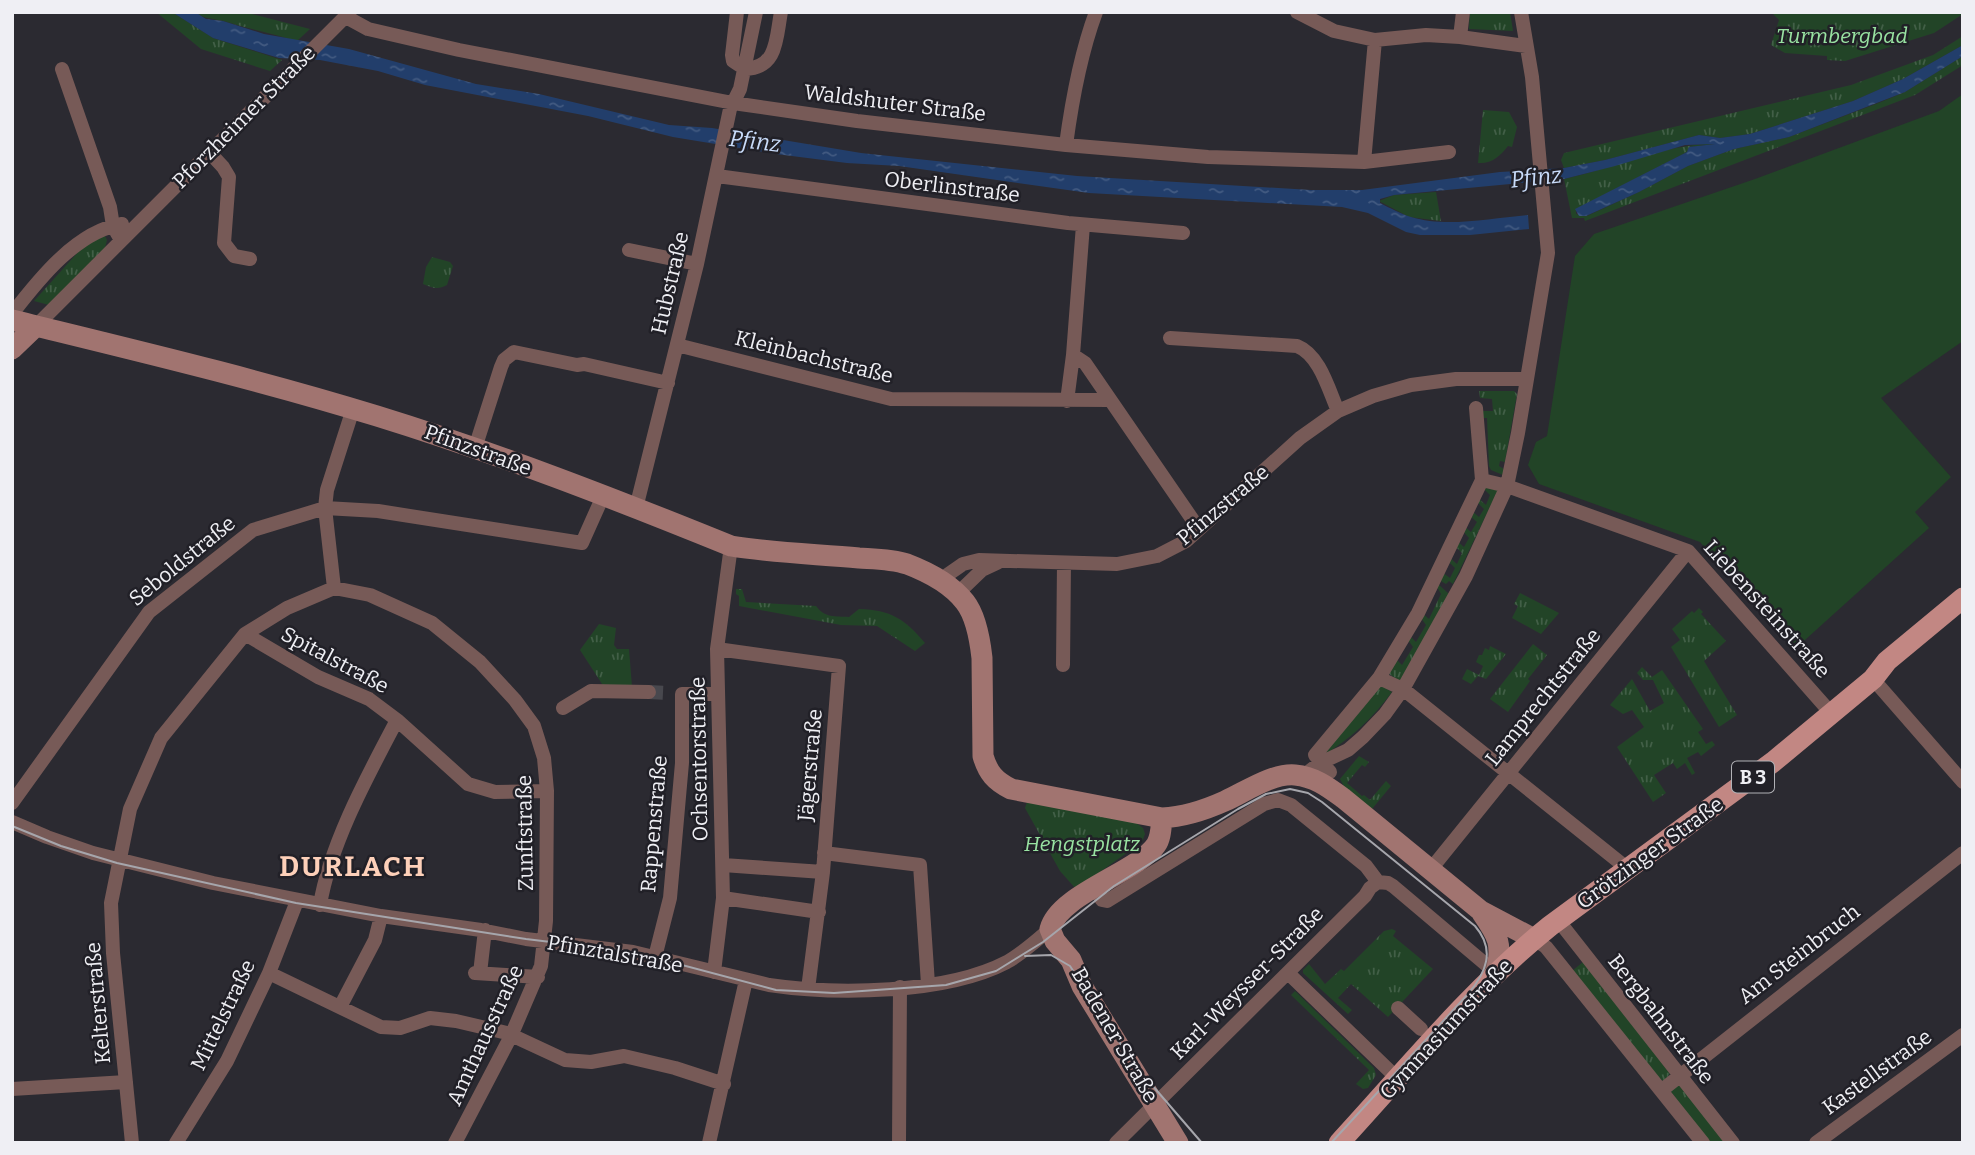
<svg xmlns="http://www.w3.org/2000/svg" width="1975" height="1155" viewBox="0 0 1975 1155" font-family="Bitter,serif">
<style>
.grass{fill:url(#grass-tufts)}
.pitch{fill:#224427}
.water{fill:url(#water-ripples)}
.lines{fill:none;stroke-linecap:round;stroke-linejoin:round}
.street-tunnel{stroke:#48484e;stroke-width:14;stroke-dasharray:14 7;stroke-linecap:butt}
.street{stroke:#775a57;stroke-width:14}
.secondary{stroke:#a17470;stroke-width:21}
.primary{stroke:#c28783;stroke-width:21}
.tram{stroke:#a6a6ac;stroke-width:2}
.labels{text-anchor:middle;stroke-width:5;stroke-linejoin:round;paint-order:stroke}
.shield{fill:#212027;stroke:#b1b1b6;stroke-width:2}
.shield-label{font-size:19px;font-weight:bold;fill:#efeff4}
.park-label{font-size:21px;font-style:italic;fill:#99e3a2;stroke:#212027}
.street-label{font-size:21px;fill:#efeff4;stroke:#212027}
.water-label{font-size:23px;font-style:italic;fill:#c8dbf9;stroke:#212027}
.district-label{font-size:28px;font-weight:bold;letter-spacing:2px;fill:#fdd0b9;stroke:#212027}
</style>
<defs>
<pattern id="grass-tufts" width="24" height="20" patternUnits="userSpaceOnUse" patternTransform="scale(1.75)"><rect width="24" height="20" fill="#224427"/><path d="M3 7l-1-3M5 7V3M7 7l1-3M15 17l-1-3M17 17v-4M19 17l1-3" fill="none" stroke="#425f47"/></pattern>
<pattern id="water-ripples" width="26" height="14" patternUnits="userSpaceOnUse" patternTransform="scale(1.75)"><rect width="26" height="14" fill="#223e6b"/><path d="M2 4q2-2 4 0t4 0M15 11q2-2 4 0t4 0" fill="none" stroke="#425a81"/></pattern>
</defs>
<rect width="100%" height="100%" fill="#2b2a31"/>
<path class="grass" d="M 156,12 L 172,12 L 213,38 L 282,60 L 270,71 L 201,49 Z
M 195,12 L 244,12 L 310,29 L 297,41 C 274,34 250,29 227,22 C 215,18 205,20 195,12 Z
M 1470,12 L 1510,12 L 1513,31 L 1469,29 Z
M 1771,12 L 1963,12 L 1963,14 L 1934,33 L 1845,61 L 1827,60 L 1827,56 L 1785,53 L 1771,45 L 1779,20 Z
M 1963,36 L 1963,45 L 1903,79 L 1853,101 L 1750,134 L 1720,138 L 1699,135 L 1605,160 L 1564,168 L 1561,160 L 1564,153 L 1851,85 L 1933,55 Z
M 1963,56 L 1963,65 L 1915,95 L 1585,221 L 1584,218 L 1572,218 L 1564,179 C 1611,169 1668,143 1715,144 L 1689,147 L 1687,152 L 1576,209 L 1576,214 L 1587,216 L 1639,192 L 1688,166 L 1734,149 L 1789,137 L 1881,102 L 1905,92 Z
M 1483,110 L 1509,112 L 1517,127 L 1512,147 L 1508,146 C 1500,156 1492,164 1478,163 Z
M 1436,192 L 1441,221 L 1409,217 L 1379,201 L 1394,195 Z
M 105,236 L 107,240 L 105,248 L 49,305 L 34,301 L 89,240 Z
M 432,257 L 450,262 L 453,266 L 447,285 C 438,290 432,288 423,284 L 426,267 Z
M 1479,391 L 1514,391 L 1517,394 L 1505,462 L 1500,461 L 1499,466 L 1504,469 L 1503,475 L 1491,470 L 1489,466 L 1487,418 L 1483,418 L 1481,411 L 1493,411 L 1492,399 L 1480,398 Z
M 1485,484 L 1499,488 L 1453,584 L 1449,581 L 1446,584 L 1439,580 L 1443,573 L 1450,578 L 1455,568 L 1448,561 L 1450,558 L 1457,564 L 1462,553 L 1455,546 L 1457,541 L 1464,547 L 1469,538 L 1462,530 L 1464,526 L 1471,532 L 1477,522 L 1469,515 L 1472,511 L 1479,517 L 1484,509 L 1477,502 L 1478,498 L 1486,505 L 1490,495 L 1483,488 Z
M 1438,584 L 1449,594 L 1400,681 L 1389,674 L 1397,660 L 1402,665 L 1413,647 L 1408,640 L 1410,636 L 1416,642 L 1426,625 L 1421,618 L 1423,614 L 1429,619 L 1441,594 L 1437,587 Z
M 736,589 L 742,589 L 746,602 L 816,606 C 825,618 835,616 849,617 L 859,609 C 891,610 905,619 925,643 L 915,651 L 877,626 L 841,625 L 739,606 L 739,596 L 736,594 Z
M 1520,593 L 1559,613 L 1541,634 L 1512,618 L 1518,606 L 1514,604 Z
M 1699,608 L 1703,612 L 1701,614 L 1726,641 L 1704,661 L 1737,715 L 1719,727 L 1671,647 L 1680,640 L 1672,629 L 1692,611 L 1694,613 Z
M 599,624 L 616,628 L 614,645 L 617,649 L 629,649 L 632,687 L 604,687 L 580,650 Z
M 1533,644 L 1547,655 L 1528,679 L 1530,681 L 1508,712 L 1490,699 Z
M 1490,646 L 1506,654 L 1486,679 L 1478,676 L 1471,684 L 1462,679 L 1467,669 L 1479,675 L 1483,666 L 1476,662 L 1479,655 L 1482,655 L 1485,648 L 1489,650 Z
M 1642,667 L 1652,677 L 1662,670 L 1703,729 L 1698,732 L 1706,744 L 1712,741 L 1715,745 L 1701,756 L 1698,752 L 1687,758 L 1695,773 L 1692,775 L 1685,763 L 1677,769 L 1673,763 L 1654,775 L 1666,793 L 1653,802 L 1617,747 L 1644,727 L 1632,710 L 1623,714 L 1610,705 L 1632,679 L 1650,711 L 1664,703 L 1653,680 L 1643,680 L 1637,673 Z
M 1382,686 L 1392,692 C 1372,719 1350,739 1321,757 L 1378,687 Z
M 1359,756 L 1369,762 L 1365,767 L 1362,765 L 1347,783 L 1362,796 L 1364,795 L 1370,800 L 1386,781 L 1391,786 L 1372,809 L 1346,790 L 1340,779 Z
M 1027,802 L 1135,822 L 1143,828 L 1145,834 L 1142,842 L 1076,889 L 1060,871 L 1025,808 Z
M 1392,929 L 1396,931 L 1393,936 L 1433,969 L 1388,1017 L 1351,984 L 1338,998 L 1352,1010 L 1348,1014 L 1303,973 L 1303,970 L 1309,964 L 1325,984 L 1341,969 L 1344,971 L 1384,931 Z
M 1583,962 L 1670,1073 L 1665,1081 L 1660,1080 L 1572,971 Z
M 1295,991 L 1374,1068 L 1376,1075 L 1368,1088 L 1363,1089 L 1356,1084 L 1369,1070 L 1291,995 Z
M 1680,1085 L 1727,1143 L 1710,1143 L 1671,1092 L 1674,1086 Z"/>
<path class="pitch" d="M 1963,94 L 1963,341 L 1881,398 L 1951,477 L 1915,512 L 1929,528 L 1795,649 L 1700,542 L 1539,484 L 1528,465 L 1536,442 L 1547,436 L 1575,256 L 1594,234 L 1755,179 L 1939,111 Z"/>
<path class="water" d="M 172,12 L 195,12 L 206,19 L 223,21 L 264,34 L 349,49 L 476,84 L 539,94 L 669,125 L 712,128 L 861,153 L 1077,176 L 1311,190 L 1362,190 L 1500,172 L 1564,168 L 1605,160 L 1699,135 L 1720,138 L 1750,134 L 1853,101 L 1903,79 L 1963,45 L 1963,56 L 1905,92 L 1789,137 L 1734,149 L 1688,166 L 1639,192 L 1586,216 L 1579,216 L 1575,209 L 1687,152 L 1689,147 L 1715,144 L 1685,145 L 1615,166 L 1564,179 L 1394,195 L 1380,199 L 1380,203 C 1390,208 1401,214 1411,217 C 1446,228 1491,218 1528,215 L 1529,229 L 1470,235 L 1420,235 L 1406,232 L 1368,213 L 1342,207 L 1089,193 L 899,166 L 847,163 L 776,154 L 673,137 L 588,116 L 425,85 L 378,71 L 320,60 L 279,58 L 213,38 Z"/>
<g class="lines">
<path class="street-tunnel" d="M 649,692 L 670,693"/>
<path class="street" d="M 737,12 L 732,55 L 733,61 L 745,69
M 1297,12 L 1334,31 L 1375,40 L 1426,35 L 1460,37 L 1526,46
M 346,17 L 368,29 L 459,50 L 733,103 L 857,121 L 1066,145 L 1208,157 L 1364,162 L 1449,152
M 1460,37 L 1463,12
M 62,69 L 110,207 L 113,226 L 121,240
M 745,69 C 778,68 776,38 781,12
M 1066,145 C 1072,100 1080,55 1096,12
M 210,153 L 223,167 L 229,177 L 224,243 L 234,256 L 250,259
M 1364,162 L 1375,40
M 717,176 L 1068,223 L 1183,233
M 1083,225 L 1073,355 L 1085,363 L 1199,529
M 629,250 L 697,264
M 12,314 C 39,279 77,231 122,224
M 36,326 L 350,12
M 1170,338 L 1297,346 C 1320,355 1329,391 1338,411
M 677,345 L 891,399 L 1109,400
M 1067,401 L 1073,355
M 475,448 L 501,367 L 504,360 L 514,352 L 577,365 L 584,364 L 668,383
M 1482,480 L 1507,486 L 1688,551 L 1831,713
M 636,508 L 697,264 L 730,109 L 740,89 L 756,12
M 940,580 L 963,564 L 979,560 L 1117,564 L 1157,556 L 1186,541 L 1300,438 L 1338,411 L 1373,396 L 1411,385 L 1456,379 L 1527,379
M 334,588 L 325,508 L 327,490 L 353,409
M 957,594 L 982,570 L 997,563
M 245,634 L 318,677 L 369,699 L 397,720 L 468,784 L 495,792 L 547,791
M 717,649 L 839,666 L 823,872 L 808,989
M 1063,665 L 1064,563
M 1379,678 L 1403,689 L 1628,869
M 1873,679 L 1963,782
M 563,708 L 591,691 L 649,692
M 1330,772 L 1315,755 L 1379,678 L 1418,613 L 1482,480 L 1476,408
M 1303,776 L 1320,763 L 1348,750 L 1363,737 L 1385,714 L 1403,689 L 1466,576 L 1507,486 L 1518,433 L 1548,253 L 1532,77 L 1521,12
M 12,803 L 149,612 L 253,530 L 325,508 L 378,511 L 582,543 L 603,496
M 12,822 L 47,837 L 93,853 L 213,883 L 381,916 L 481,930 L 526,939 L 633,952 L 769,985 C 836,995 946,994 1007,962 C 1023,953 1036,941 1050,929
M 824,853 L 920,865 L 928,984
M 723,865 L 823,872
M 1431,869 L 1688,551
M 1378,882 L 1388,883 L 1393,886 L 1496,973
M 1094,887 L 1102,900 L 1107,901 L 1264,804 L 1278,800 L 1291,805 L 1366,866 L 1378,882
M 723,898 L 819,912
M 320,905 C 330,844 368,775 397,720
M 1558,920 L 1733,1143
M 1534,939 L 1546,947 L 1703,1143
M 655,957 L 670,898 L 682,763 L 682,694 L 718,694
M 714,972 L 723,898 L 717,649 L 731,546
M 269,973 L 381,1027 L 400,1028 L 430,1018 L 456,1021 L 507,1033 L 565,1060 L 591,1062 L 624,1056 L 675,1068 L 724,1084
M 475,973 L 538,977
M 480,973 L 485,930
M 1288,973 L 1398,1079
M 340,1007 L 375,940 L 381,916
M 1398,1008 L 1421,1029
M 12,1089 L 126,1082
M 1662,1090 L 1963,853
M 132,1143 L 113,953 L 111,903 L 130,809 L 161,738 L 245,634 L 287,608 L 334,588 L 370,595 L 432,623 L 480,662 L 515,700 L 534,726 L 544,758 L 547,791 L 546,921 L 541,966 L 511,1036 L 455,1143
M 176,1143 L 227,1061 L 269,973 L 297,901
M 709,1143 L 746,980
M 899,1143 L 900,987
M 1116,1143 L 1365,896 L 1370,888 L 1378,882
M 1816,1143 L 1963,1035"/>
<path class="secondary" d="M 12,320 C 134,350 257,379 377,416 C 497,453 615,499 731,546 C 774,553 816,554 859,558 C 875,559 892,559 907,564 C 928,572 951,584 965,602 C 976,616 980,640 982,658 L 983,756 C 988,773 995,781 1011,789 L 1162,818 C 1183,817 1205,810 1225,801 C 1245,792 1272,773 1295,775 C 1315,777 1328,787 1343,798 L 1481,911 L 1534,939
M 12,349 L 36,326
M 1162,818 C 1161,827 1161,838 1156,845 C 1138,872 1059,894 1050,929 L 1055,941 L 1071,960 L 1082,986 L 1178,1143
M 1482,913 C 1498,936 1503,944 1496,973"/>
<path class="primary" d="M 1339,1143 C 1407,1069 1472,989 1550,926 L 1773,762 L 1873,679 L 1887,661 L 1963,598"/>
<path class="tram" d="M 12,826 L 61,846 L 117,863 L 296,903 L 526,939 L 633,952 L 776,990 L 834,993 L 946,985 L 996,971 L 1043,942 L 1114,886 L 1238,809 L 1266,794 L 1290,789 L 1308,793 L 1322,802 L 1475,926 C 1496,950 1486,973 1468,994 L 1331,1143
M 1025,956 L 1051,955 L 1070,966 L 1133,1063 L 1202,1143"/>
</g>
<g class="labels">
<rect class="shield" x="1732" y="761.5" width="42" height="31" rx="5"/>
<g class="shield-label">
<text x="1753" y="784">B 3</text>
</g>
<g class="park-label">
<text x="1842" y="43">Turmbergbad</text>
<text x="1082" y="851">Hengstplatz</text>
</g>
<g class="street-label">
<text transform="translate(895 103) rotate(7)" y="7">Waldshuter Straße</text>
<text transform="translate(244 117) rotate(-45)" y="7">Pforzheimer Straße</text>
<text transform="translate(952 187) rotate(7)" y="7">Oberlinstraße</text>
<text transform="translate(670 283) rotate(-77)" y="7">Hubstraße</text>
<text transform="translate(814 357) rotate(14)" y="7">Kleinbachstraße</text>
<text transform="translate(478 450) rotate(20)" y="7">Pfinzstraße</text>
<text transform="translate(1223 505) rotate(-40)" y="7">Pfinzstraße</text>
<text transform="translate(182 561) rotate(-39)" y="7">Seboldstraße</text>
<text transform="translate(1767 609) rotate(48)" y="7">Liebensteinstraße</text>
<text transform="translate(335 660) rotate(28)" y="7">Spitalstraße</text>
<text transform="translate(1543 697) rotate(-51)" y="7">Lamprechtstraße</text>
<text transform="translate(699 759) rotate(-91)" y="7">Ochsentorstraße</text>
<text transform="translate(810 765) rotate(-85)" y="7">Jägerstraße</text>
<text transform="translate(654 824) rotate(-85)" y="7">Rappenstraße</text>
<text transform="translate(525 833) rotate(-91)" y="7">Zunftstraße</text>
<text transform="translate(1650 853) rotate(-36)" y="7">Grötzinger Straße</text>
<text transform="translate(615 954) rotate(10)" y="7">Pfinztalstraße</text>
<text transform="translate(1799 954) rotate(-38)" y="7">Am Steinbruch</text>
<text transform="translate(1247 983) rotate(-45)" y="7">Karl-Weysser-Straße</text>
<text transform="translate(98 1003) rotate(-95)" y="7">Kelterstraße</text>
<text transform="translate(223 1015) rotate(-64)" y="7">Mittelstraße</text>
<text transform="translate(1661 1019) rotate(52)" y="7">Bergbahnstraße</text>
<text transform="translate(1446 1029) rotate(-47)" y="7">Gymnasiumstraße</text>
<text transform="translate(485 1035) rotate(-65)" y="7">Amthausstraße</text>
<text transform="translate(1115 1035) rotate(60)" y="7">Badener Straße</text>
<text transform="translate(1877 1072) rotate(-36)" y="7">Kastellstraße</text>
</g>
<g class="water-label">
<text transform="translate(755 141) rotate(7)" y="8">Pfinz</text>
<text transform="translate(1536 177) rotate(-6)" y="8">Pfinz</text>
</g>
<g class="district-label">
<text x="353" y="876">DURLACH</text>
</g>
</g>
<rect width="1975" height="1155" fill="none" stroke="#efeff4" stroke-width="28"/>
</svg>
